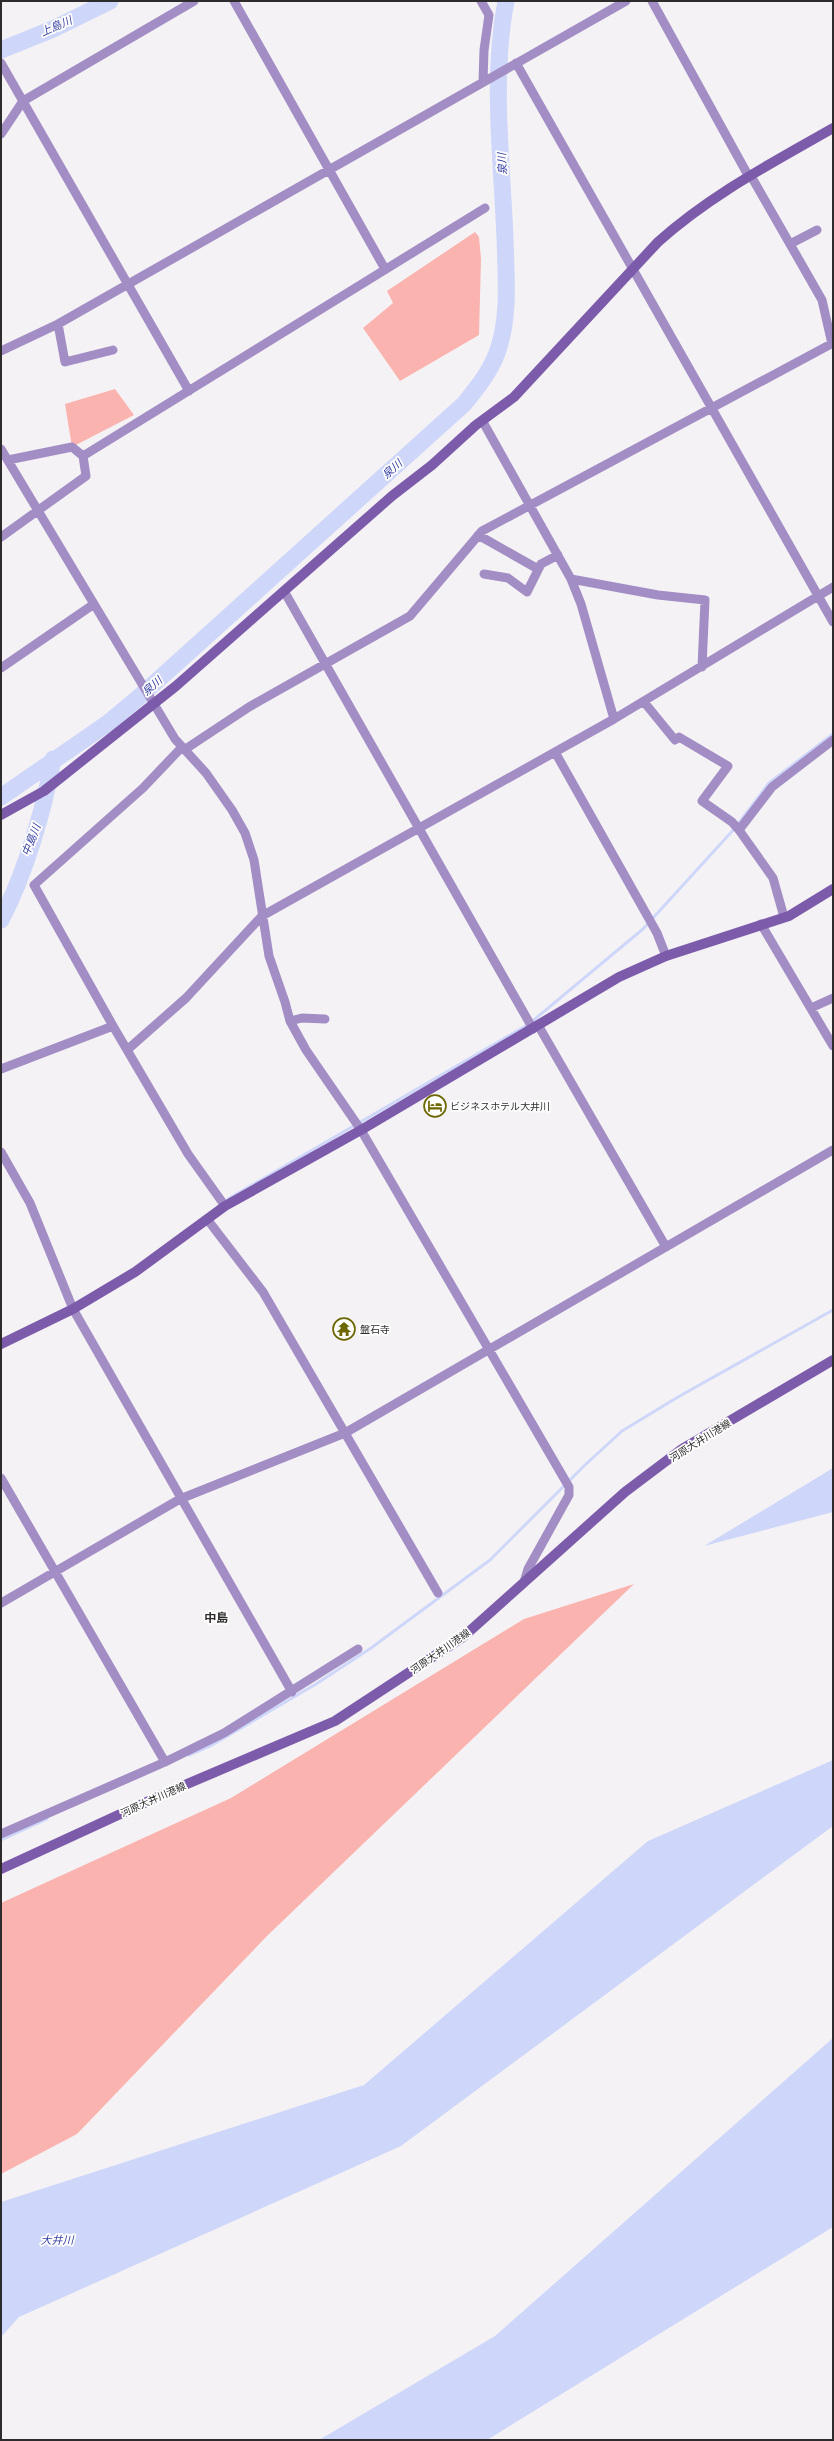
<svg xmlns="http://www.w3.org/2000/svg" width="834" height="2441" viewBox="0 0 834 2441" font-family="'Archivo Narrow','Noto Sans JP',sans-serif">
<style>
.green{fill:#fab3ae}
.water{fill:#ced7fa}
.lines{fill:none;stroke-linecap:round;stroke-linejoin:round}
.stream{stroke:#ced7fa;stroke-width:3}
.river{stroke:#ced7fa;stroke-width:17}
.street{stroke:#a28dc5;stroke-width:9}
.secondary{stroke:#7c5bab;stroke-width:10}
.labels{text-anchor:middle;stroke-width:3.5;stroke-linejoin:round;paint-order:stroke}
.poi-label{font-size:10px;fill:#2d2b2c;stroke:#fff;text-anchor:start}
.street-label{font-size:10px;fill:#2d2b2c;stroke:#fff}
.water-label{font-size:11px;font-style:italic;fill:#3842a2;stroke:#fff}
.quarter-label{font-size:12px;font-weight:bold;fill:#2d2b2c;stroke:#fff}
</style>
<rect width="100%" height="100%" fill="#f5f2f5"/>
<path class="green" d="M 475,232 L 479,237 L 481,259 L 479,335 L 400,381 L 363,328 L 393,303 L 387,291 Z
M 115,389 L 134,415 L 72,447 L 65,404 Z
M 634,1584 L 267,1936 L 77,2134 L 1,2174 L 1,1903 L 231,1798 L 524,1619 Z"/>
<path class="water" d="M 833,1468 L 833,1512 L 704,1546 Z
M 833,1760 L 833,1826 L 401,2146 L 19,2317 L 1,2337 L 1,2202 L 364,2085 L 648,1841 Z
M 833,2038 L 833,2227 L 487,2440 L 319,2440 L 495,2336 Z"/>
<g class="lines">
<path class="stream" d="M 228,1199 L 529,1024 L 643,929 L 735,828 L 769,783 L 833,734
M 189,1755 L 212,1745 L 316,1684 L 371,1648 L 490,1560 L 585,1465 L 622,1431 L 678,1397 L 833,1310
M 1,1840 L 47,1819"/>
<path class="river" d="M 1,50 L 53,29 L 110,1
M 1,797 L 108,723 L 138,698 L 464,404 C 477,388 490,372 497,353 C 510,318 506,277 505,239 C 502,161 491,78 506,1
M 1,920 C 25,874 44,810 53,759"/>
<path class="street" d="M 234,1 L 385,269
M 481,1 L 489,15 L 484,50 L 483,82
M 652,1 L 749,177
M 1,63 L 189,391
M 516,63 L 833,622
M 1,134 L 23,101 L 194,1
M 751,176 L 822,300 L 832,344
M 790,244 L 817,230
M 58,324 L 65,362 L 113,350
M 1,351 L 58,324 L 626,1
M 483,422 L 571,579 L 581,604 L 614,719
M 1,449 L 175,739 L 206,773 L 232,810 L 245,833 L 254,860 L 269,956 L 285,1002 L 290,1021 L 306,1050 L 361,1130 L 569,1487 L 569,1495 L 528,1569 L 524,1582
M 8,460 L 72,447 L 83,456
M 478,535 L 538,569
M 1,537 L 86,476 L 83,456 L 485,208
M 484,574 L 508,578 L 527,592 L 541,564 L 558,555
M 571,579 L 658,595 L 705,600 L 702,667
M 284,591 L 533,1029
M 1,668 L 94,604
M 644,702 L 675,740 L 679,737 L 728,766 L 702,801 L 732,822 L 739,830
M 184,750 L 249,707 L 410,616 L 482,531 L 833,343
M 555,752 L 657,933 L 666,956
M 784,917 L 773,878 L 739,830 L 772,787 L 833,740
M 761,924 L 833,1046
M 811,1008 L 833,998
M 290,1021 L 302,1018 L 325,1019
M 538,1025 L 666,1247
M 113,1026 L 34,885 L 143,788 L 182,747
M 127,1050 L 186,998 L 262,916 L 614,719 L 833,587
M 1,1069 L 113,1026 L 188,1154 L 225,1206
M 1,1152 L 30,1203 L 73,1309 L 292,1692
M 207,1219 L 263,1292 L 438,1593
M 1,1478 L 165,1762
M 1,1603 L 180,1499 L 345,1433 L 833,1150
M 1,1834 L 165,1762 L 224,1733 L 358,1649"/>
<path class="secondary" d="M 1,815 L 44,791 L 176,686 L 392,496 L 432,465 L 476,425 L 514,397 L 658,242 C 710,195 772,163 833,128
M 1,1344 L 73,1309 L 135,1272 L 225,1206 L 361,1130 L 619,977 L 666,956 L 789,916 L 833,889
M 1,1869 L 166,1793 L 335,1721 L 463,1637 L 625,1492 L 682,1449 L 833,1360"/>
</g>
<defs>
<g id="hotel-ring" transform="scale(1.15)"><circle r="9.5" fill="#fff" stroke="#6c6700" stroke-width="1.5"/><path d="M-6-4.5h1.5V1H6V5H4.5V3h-9V5H-6ZM-4 0a1.8 1.8 0 1 1 3.6 0ZM.5 0V-2.5h3Q6-2.5 6 0Z" fill="#6c6700"/></g>
<g id="temple-ring" transform="scale(1.15)"><circle r="9.5" fill="#fff" stroke="#6c6700" stroke-width="1.5"/><path d="M0-6L5-2H3V0L6.5 2.5H4V6H1.5V3h-3V6H-4V2.5H-6.5L-3 0V-2H-5Z" fill="#6c6700"/></g>
</defs>
<g fill-rule="evenodd">
<use href="#hotel-ring" x="435" y="1106"/>
<use href="#temple-ring" x="344" y="1329"/>
</g>
<g class="labels">
<g class="poi-label">
<text x="450" y="1110">ビジネスホテル大井川</text>
<text x="360" y="1333">盤石寺</text>
</g>
<g class="street-label">
<text transform="translate(700 1440) rotate(-32)" y="4">河原大井川港線</text>
<text transform="translate(440 1651) rotate(-35)" y="4">河原大井川港線</text>
<text transform="translate(153 1799) rotate(-24)" y="4">河原大井川港線</text>
</g>
<g class="water-label">
<text transform="translate(56 26) rotate(-24)" y="4">上島川</text>
<text transform="translate(502 164) rotate(-92)" y="4">泉川</text>
<text transform="translate(392 469) rotate(-42)" y="4">泉川</text>
<text transform="translate(152 686) rotate(-42)" y="4">泉川</text>
<text transform="translate(31 840) rotate(-69)" y="4">中島川</text>
<text x="57" y="2244">大井川</text>
</g>
<g class="quarter-label">
<text x="216" y="1622">中島</text>
</g>
</g>
<rect width="834" height="2441" fill="none" stroke="#2d2b2c" stroke-width="4"/>
</svg>
